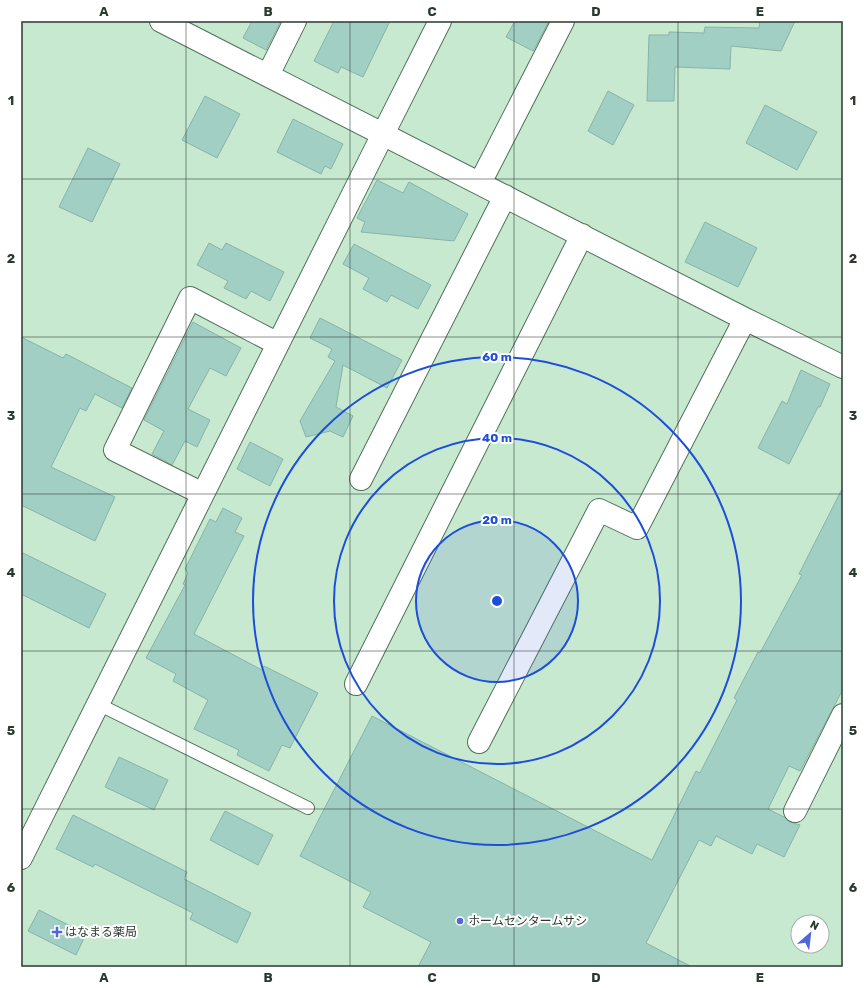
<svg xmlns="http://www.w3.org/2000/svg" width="864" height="988" viewBox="0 0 864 988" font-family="Rubik,'Noto Sans JP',sans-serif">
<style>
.building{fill:#a2cfc4;stroke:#88b3a8}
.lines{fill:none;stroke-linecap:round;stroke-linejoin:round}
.service-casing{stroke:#52715b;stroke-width:14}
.minor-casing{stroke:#52715b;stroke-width:24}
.service{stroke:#fff;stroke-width:12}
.minor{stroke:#fff;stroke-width:22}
.grid{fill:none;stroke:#2b392f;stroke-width:1;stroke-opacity:0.55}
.ring{fill:none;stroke:#1d4ed8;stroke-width:2}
.poi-dot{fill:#5166db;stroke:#fff;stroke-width:1.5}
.labels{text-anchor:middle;stroke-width:4;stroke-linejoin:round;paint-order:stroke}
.poi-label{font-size:12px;fill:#2b392f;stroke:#fff;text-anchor:start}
.centre{fill:#1d4ed8;stroke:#fff;stroke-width:2}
.ring-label{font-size:12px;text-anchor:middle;font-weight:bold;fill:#1d4ed8;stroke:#fff;stroke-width:4;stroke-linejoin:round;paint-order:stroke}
.neatline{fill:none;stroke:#2b392f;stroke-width:1.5}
.grid-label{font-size:13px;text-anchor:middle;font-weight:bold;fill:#2b392f}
</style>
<rect width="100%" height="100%" fill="#c6e9d0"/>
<path class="building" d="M 252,21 L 281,21 L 266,50 L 243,38 Z
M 334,21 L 390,21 L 363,77 L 341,67 L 338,73 L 314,61 Z
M 515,21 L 549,21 L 533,51 L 506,37 Z
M 760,21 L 795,21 L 781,51 L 731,46 L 730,69 L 675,67 L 674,101 L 647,101 L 649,35 L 669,35 L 669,32 L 704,33 L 705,27 L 759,28 Z
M 608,91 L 634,105 L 613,145 L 588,131 Z
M 205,96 L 240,114 L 217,158 L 182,140 Z
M 765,105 L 817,132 L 797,170 L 746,143 Z
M 293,119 L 343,144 L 331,169 L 325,166 L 321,174 L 277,152 Z
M 88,148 L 120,164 L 92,222 L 59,207 Z
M 377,180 L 403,193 L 409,182 L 468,214 L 454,241 L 361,232 L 365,222 L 357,218 Z
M 705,222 L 757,248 L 738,287 L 685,262 Z
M 209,243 L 222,250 L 226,243 L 284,272 L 270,301 L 251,291 L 246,299 L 224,288 L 228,281 L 197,265 Z
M 354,244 L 431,285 L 418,309 L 391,295 L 387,302 L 363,289 L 369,278 L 343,264 Z
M 320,318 L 402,360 L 387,388 L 343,365 L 336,407 L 353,416 L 343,437 L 330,431 L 306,437 L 300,421 L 335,361 L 328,357 L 332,349 L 310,338 Z
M 193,322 L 241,348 L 226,376 L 210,368 L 188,409 L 210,420 L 197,447 L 185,441 L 172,465 L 152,454 L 164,431 L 144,420 Z
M 21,337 L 63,358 L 66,354 L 132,388 L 122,408 L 95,394 L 86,411 L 80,408 L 51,467 L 115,497 L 95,541 L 21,505 Z
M 801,370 L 830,384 L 820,407 L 818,407 L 789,464 L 758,448 L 782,401 L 787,404 Z
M 250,442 L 283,459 L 270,486 L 237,469 Z
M 843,487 L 843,689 L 800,771 L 789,766 L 768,809 L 784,817 L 790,822 L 800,825 L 784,857 L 757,844 L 752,854 L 716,836 L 711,846 L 699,840 L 646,943 L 692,967 L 418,967 L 431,942 L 363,907 L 371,892 L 300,856 L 372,716 L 652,860 L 696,771 L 700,773 L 737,700 L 734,698 L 758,652 L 760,653 L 802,575 L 799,574 Z
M 223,508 L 242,518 L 235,532 L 244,536 L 194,634 L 262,670 L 264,666 L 318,693 L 290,748 L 282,745 L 269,771 L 237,755 L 239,750 L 194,729 L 208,700 L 173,681 L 176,674 L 146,658 L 185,585 L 183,584 L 188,573 L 185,569 L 210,519 L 216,522 Z
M 21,552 L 106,594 L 89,628 L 21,594 Z
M 119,757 L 168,780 L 154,810 L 105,787 Z
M 225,811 L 273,835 L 258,865 L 210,840 Z
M 73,815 L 187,872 L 184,879 L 251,913 L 237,943 L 190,919 L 193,913 L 95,864 L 93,867 L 56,849 Z
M 39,910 L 86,934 L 76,955 L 28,931 Z"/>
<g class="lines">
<g class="service-casing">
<path id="service" d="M 98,704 L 308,808"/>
</g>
<g class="minor-casing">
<path id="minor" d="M 161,21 L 745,319 L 843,367
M 268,75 L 295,21
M 480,183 L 563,21
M 361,479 L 505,196
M 203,494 L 115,450 L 190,298 L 278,344
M 356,684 L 582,235
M 479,742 L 599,510 L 637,528 L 745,319
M 795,811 L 843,715
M 21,858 L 383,134 L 440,21"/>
</g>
<use href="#service" class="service"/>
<use href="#minor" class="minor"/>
</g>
<path class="grid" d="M 186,21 L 186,967M 350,21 L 350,967M 514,21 L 514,967M 678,21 L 678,967M 21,179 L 843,179M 21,337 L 843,337M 21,494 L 843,494M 21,651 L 843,651M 21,809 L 843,809"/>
<circle cx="497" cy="601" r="81" fill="#1d4ed8" fill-opacity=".12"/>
<g class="ring">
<circle cx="497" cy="601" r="81"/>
<circle cx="497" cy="601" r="163"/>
<circle cx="497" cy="601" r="244"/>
</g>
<g class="poi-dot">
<circle cx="460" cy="921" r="4"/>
<path d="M55 926h4v4h4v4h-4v4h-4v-4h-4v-4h4z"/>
</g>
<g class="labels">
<g class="poi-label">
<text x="468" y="925">ホームセンタームサシ</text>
<text x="65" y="936">はなまる薬局</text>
</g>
</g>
<circle cx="497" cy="601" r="6" class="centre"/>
<g class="ring-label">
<text x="497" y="361">60 m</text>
<text x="497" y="442">40 m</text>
<text x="497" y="524">20 m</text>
</g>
<rect width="864" height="988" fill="none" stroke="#ffffff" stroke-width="44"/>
<g transform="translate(810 934) rotate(28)"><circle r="19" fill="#ffffff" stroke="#aab0ac"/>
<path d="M0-3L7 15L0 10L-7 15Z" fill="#5166db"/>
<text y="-6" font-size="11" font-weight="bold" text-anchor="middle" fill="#2b392f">N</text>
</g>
<rect x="22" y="22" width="820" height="944" class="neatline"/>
<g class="grid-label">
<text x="104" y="16">A</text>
<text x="268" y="16">B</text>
<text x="432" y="16">C</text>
<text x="596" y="16">D</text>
<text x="760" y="16">E</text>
<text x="11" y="105">1</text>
<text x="853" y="105">1</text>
<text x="11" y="263">2</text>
<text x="853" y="263">2</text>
<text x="11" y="420">3</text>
<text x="853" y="420">3</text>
<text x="11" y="577">4</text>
<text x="853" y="577">4</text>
<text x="11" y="735">5</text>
<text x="853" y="735">5</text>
<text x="11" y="892">6</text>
<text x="853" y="892">6</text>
<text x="104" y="982">A</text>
<text x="268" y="982">B</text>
<text x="432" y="982">C</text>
<text x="596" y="982">D</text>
<text x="760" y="982">E</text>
</g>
</svg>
